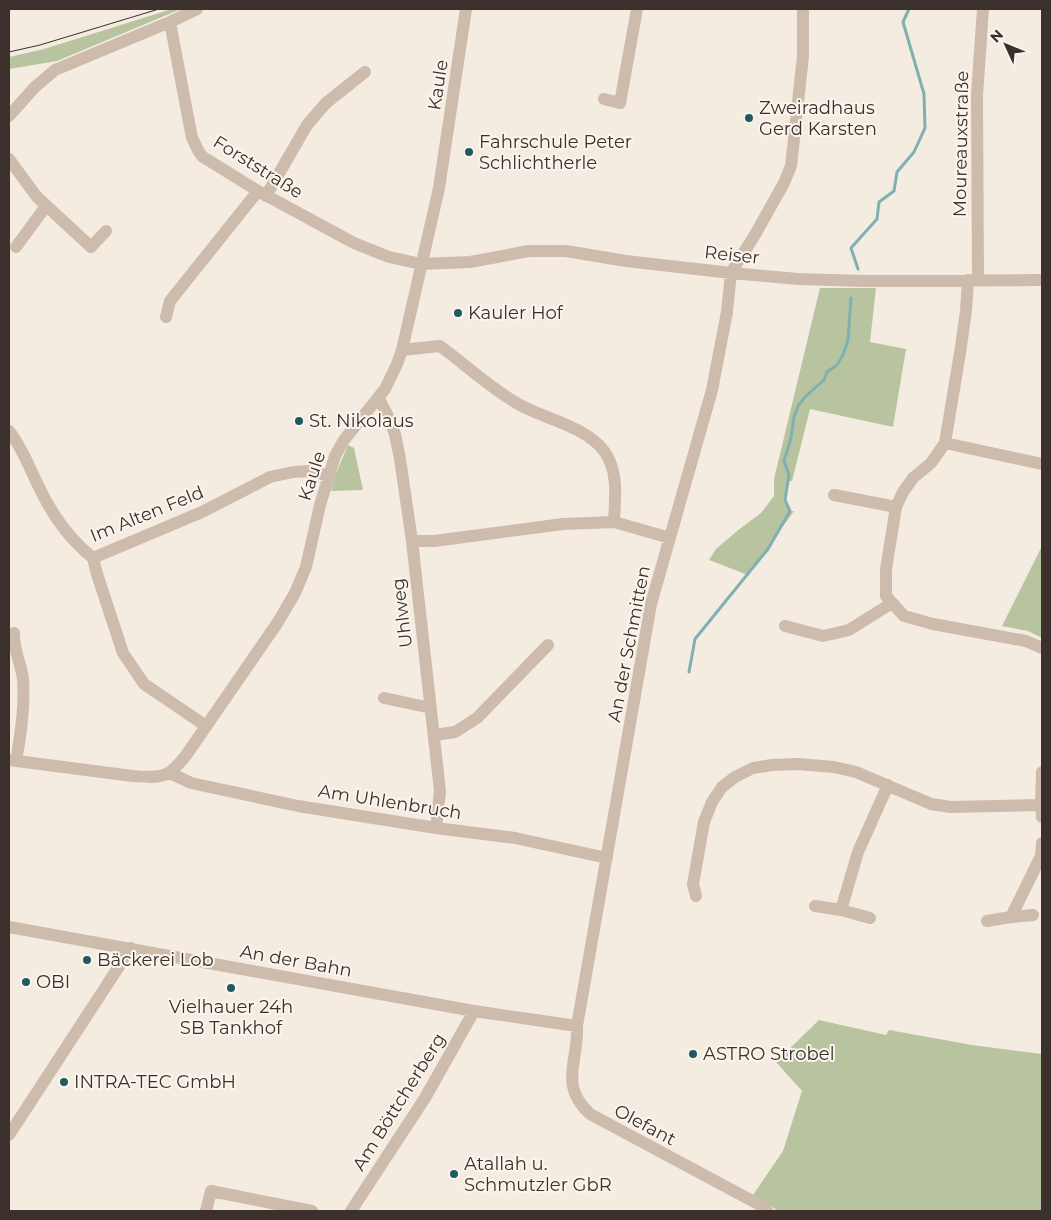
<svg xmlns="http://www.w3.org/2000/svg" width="1051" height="1220" viewBox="0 0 1051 1220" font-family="Montserrat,sans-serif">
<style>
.green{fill:#b8c4a0}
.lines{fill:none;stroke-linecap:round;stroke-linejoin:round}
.stream{stroke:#7fb0b2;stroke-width:3}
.minor{stroke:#cdbbac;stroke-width:12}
.tram{stroke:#3b302b;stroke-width:1}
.poi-dot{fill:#1f5a5e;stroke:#fbf5ee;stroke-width:2}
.labels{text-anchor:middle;stroke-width:4;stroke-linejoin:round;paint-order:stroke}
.street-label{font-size:18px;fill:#3b302b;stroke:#fbf5ee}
.poi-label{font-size:18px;fill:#3b302b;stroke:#fbf5ee;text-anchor:start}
</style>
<rect width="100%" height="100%" fill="#f4ebe1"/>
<path class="green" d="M 172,9 L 181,9 L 57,61 L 9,69 L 9,57 L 44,49 Z
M 820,288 L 876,288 L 870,342 L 906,349 L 893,427 L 810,409 L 792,481 L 788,481 L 785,500 L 789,511 L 794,511 L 748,575 L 709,560 L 716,549 L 737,531 L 761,513 L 774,496 L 774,479 Z
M 348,445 L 354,448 L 363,490 L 331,491 L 335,476 Z
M 1042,546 L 1042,638 L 1028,631 L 1002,626 Z
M 819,1020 L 886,1035 L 889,1030 L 972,1045 L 1042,1054 L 1042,1211 L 778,1211 L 753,1195 L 783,1151 L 802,1091 L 776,1062 Z"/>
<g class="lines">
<path class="stream" d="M 858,269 L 851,248 L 877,219 L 879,202 L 894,191 L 897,172 L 914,152 L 925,128 L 924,94 L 903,22 L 909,9
M 689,672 L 695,639 L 768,549 L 790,511 L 785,500 L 789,475 L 784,461 L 791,438 L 794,417 L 798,406 L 806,396 L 824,380 L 827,372 L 837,365 L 843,355 L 848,340 L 851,298"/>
<path class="minor" d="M 170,22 L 192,138 L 199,152 L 203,157 L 258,191 L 354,243 L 389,257 L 421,264 L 470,262 L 529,251 L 566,251 L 626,261 L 731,273 L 798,279 L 865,281 L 1042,280
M 604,99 L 620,103 L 637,9
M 9,116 L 35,87 L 55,70 L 170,22 L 197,9
M 9,159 L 37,197 L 91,247 L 106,231
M 266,196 L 307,125 L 326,103 L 365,72
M 16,247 L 46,206
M 968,280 L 966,311 L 960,353 L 945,443 L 931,463 L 913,478 L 903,492 L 896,507 L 886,569 L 886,596 L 904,616 L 933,624 L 1026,641 L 1042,648
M 978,280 L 977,95 L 983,9
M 166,317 L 170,301 L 258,191
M 402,350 L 440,346 C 466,365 491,389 520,405 C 545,419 587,427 604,451 C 619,471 615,498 614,522
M 379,399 L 387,414 L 395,434 L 400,459 L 412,541 L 440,791 L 436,828
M 9,431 C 22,447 29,467 38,485 C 51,513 69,539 93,558 L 202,512 L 270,477 L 293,472 L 311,471 L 329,476
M 945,443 L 1042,464
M 834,495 L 896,507
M 412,541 L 434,541 L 563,524 L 614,522 L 670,538
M 93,558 L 97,574 L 123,653 L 144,684 L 206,726
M 785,626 L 823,636 L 849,630 L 892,603
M 14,633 C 13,649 21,663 23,679 C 25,706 21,734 16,761
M 384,698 L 431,708
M 434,735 L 455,732 L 477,718 L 548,645
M 9,760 L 133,776 C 162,778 168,779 187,754 L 278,622 L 295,593 L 306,567 L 320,505 L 335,456 L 344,440 L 385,389 L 397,364 L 402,350 L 439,188 L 466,9
M 1042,772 L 1041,805 L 1042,817
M 170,773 L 191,783 L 298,806 L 436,828 L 515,838 L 607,858
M 696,896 L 693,884 L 704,822 L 712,802 L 722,787 L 735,777 L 753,768 L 772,765 L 798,764 L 834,767 L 856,772 L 931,804 L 951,807 L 1042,805
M 815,906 L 841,910 L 870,918
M 841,910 L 858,852 L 888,785
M 1011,917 L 1041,856 L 1042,843
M 987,921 L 1011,917 L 1033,915
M 9,927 L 474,1011 L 577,1026
M 9,1135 L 131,948
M 206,1211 L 211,1191 L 312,1211
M 351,1211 L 425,1098 L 474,1011
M 767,1211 L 760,1205 L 590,1114 C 558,1085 579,1061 577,1026 L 651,604 L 712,390 L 727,312 L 731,273 L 756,233 L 784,183 L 791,166 L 803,56 L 803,9"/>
<path class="tram" d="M 9,52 L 40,45 L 159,9"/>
</g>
<g class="poi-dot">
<circle cx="749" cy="118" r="5"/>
<circle cx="469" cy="152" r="5"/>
<circle cx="458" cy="313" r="5"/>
<circle cx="299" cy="421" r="5"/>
<circle cx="87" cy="960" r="5"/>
<circle cx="26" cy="982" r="5"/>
<circle cx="231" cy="988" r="5"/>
<circle cx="693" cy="1054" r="5"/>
<circle cx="64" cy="1082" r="5"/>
<circle cx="454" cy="1174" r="5"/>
</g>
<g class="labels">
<g class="street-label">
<text transform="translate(438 85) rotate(-81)" y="6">Kaule</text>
<text transform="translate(961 144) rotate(-89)" y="6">Moureauxstraße</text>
<text transform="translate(258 167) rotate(32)" y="6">Forststraße</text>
<text transform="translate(732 255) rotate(6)" y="6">Reiser</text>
<text transform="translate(312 476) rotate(-72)" y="6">Kaule</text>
<text transform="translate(147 514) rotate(-22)" y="6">Im Alten Feld</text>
<text transform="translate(402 613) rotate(-97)" y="6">Uhlweg</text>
<text transform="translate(629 644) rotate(-79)" y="6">An der Schmitten</text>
<text transform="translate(390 802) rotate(9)" y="6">Am Uhlenbruch</text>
<text transform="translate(296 961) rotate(10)" y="6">An der Bahn</text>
<text transform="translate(399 1102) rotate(-58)" y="6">Am Böttcherberg</text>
<text transform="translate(645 1125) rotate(28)" y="6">Olefant</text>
</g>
<g class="poi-label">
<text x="759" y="114">Zweiradhaus<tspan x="759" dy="21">Gerd Karsten</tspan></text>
<text x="479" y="148">Fahrschule Peter<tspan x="479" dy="21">Schlichtherle</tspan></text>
<text x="468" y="319">Kauler Hof</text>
<text x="309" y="427">St. Nikolaus</text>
<text x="97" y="966">Bäckerei Lob</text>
<text x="36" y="988">OBI</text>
<text x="231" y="1013" text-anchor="middle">Vielhauer 24h<tspan x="231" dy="21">SB Tankhof</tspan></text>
<text x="703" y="1060">ASTRO Strobel</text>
<text x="74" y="1088">INTRA-TEC GmbH</text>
<text x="464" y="1170">Atallah u.<tspan x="464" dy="21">Schmutzler GbR</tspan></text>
</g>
</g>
<rect width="1051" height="1220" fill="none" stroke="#3b302b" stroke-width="20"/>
<g transform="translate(1006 45) rotate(314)" stroke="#fbf5ee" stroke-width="4" paint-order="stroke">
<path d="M0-4L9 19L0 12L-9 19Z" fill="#3b302b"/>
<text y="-8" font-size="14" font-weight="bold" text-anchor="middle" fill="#3b302b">N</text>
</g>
</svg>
